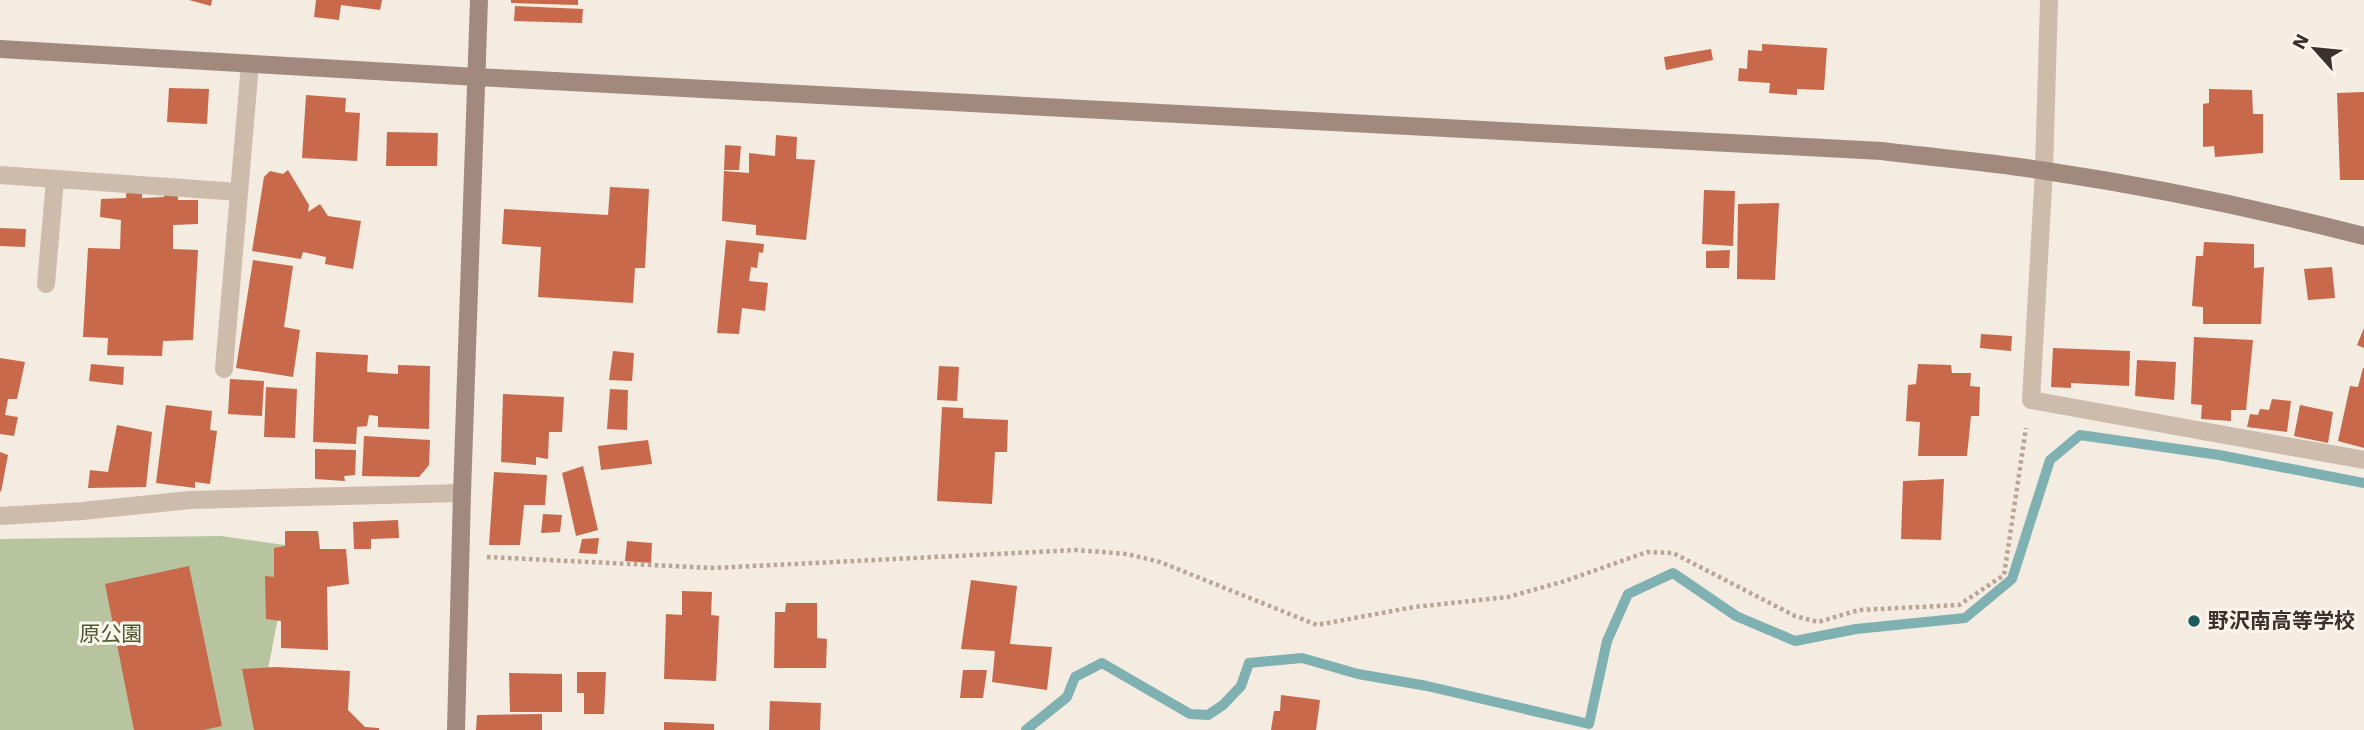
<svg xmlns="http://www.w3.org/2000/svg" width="2364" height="730" viewBox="0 0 2364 730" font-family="'Work Sans','Noto Sans JP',sans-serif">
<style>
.green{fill:#b8c4a0}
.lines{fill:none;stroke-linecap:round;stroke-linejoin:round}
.stream{stroke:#7fb0b2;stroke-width:10}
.building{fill:#c8694b}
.path{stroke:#b9a596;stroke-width:4.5;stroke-dasharray:3.5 3.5;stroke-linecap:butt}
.street{stroke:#cdbbac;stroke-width:18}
.secondary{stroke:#a18a7d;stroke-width:18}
.poi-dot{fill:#1f5a5e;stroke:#fbf5ee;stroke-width:2.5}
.labels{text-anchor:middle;stroke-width:6;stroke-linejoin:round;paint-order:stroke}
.poi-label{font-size:21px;font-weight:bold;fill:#3b302b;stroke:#fbf5ee;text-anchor:start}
.park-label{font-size:21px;fill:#4a5a2e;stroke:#fbf5ee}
</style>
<rect width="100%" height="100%" fill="#f4ebe1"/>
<path class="green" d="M 221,536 L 292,546 L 267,674 L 266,730 L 0,730 L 0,539 Z"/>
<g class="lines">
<path class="stream" d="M 1026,730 L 1067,697 L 1075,677 L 1102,663 L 1190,714 L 1208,715 L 1223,705 L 1241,686 L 1249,663 L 1302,658 L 1358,674 L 1427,686 L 1589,724 L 1607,641 L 1628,594 L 1673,573 L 1736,616 L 1795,641 L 1856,629 L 1965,618 L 2012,579 L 2050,460 L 2080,435 L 2219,455 L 2364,483"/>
</g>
<path class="building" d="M 189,0 L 212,0 L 211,6 Z
M 316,0 L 382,0 L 380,10 L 341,5 L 339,20 L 314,17 Z
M 511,0 L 578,0 L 578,5 L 511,3 Z
M 515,6 L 583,9 L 582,23 L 514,21 Z
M 1762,44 L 1827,48 L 1824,90 L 1797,89 L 1797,95 L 1769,93 L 1770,83 L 1738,81 L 1739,68 L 1747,69 L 1748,50 L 1762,51 Z
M 1711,49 L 1713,60 L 1666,70 L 1664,57 Z
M 169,88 L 209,89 L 207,124 L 167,122 Z
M 2209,89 L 2252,90 L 2253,114 L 2263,114 L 2263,153 L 2215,157 L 2214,146 L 2203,147 L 2203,104 L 2209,103 Z
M 2364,92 L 2364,180 L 2340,180 L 2337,93 Z
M 306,95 L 346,98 L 345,112 L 360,113 L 357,161 L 302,158 Z
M 387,132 L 438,133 L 437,166 L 386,166 Z
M 776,135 L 797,137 L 796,159 L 815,160 L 806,240 L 756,235 L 756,225 L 722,221 L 724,171 L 749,173 L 749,153 L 775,156 Z
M 725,145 L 741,146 L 739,170 L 724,170 Z
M 288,170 L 309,205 L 308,212 L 320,204 L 328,216 L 361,221 L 353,269 L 325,264 L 326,257 L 303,252 L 301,259 L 252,251 L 264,177 L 270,171 L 283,174 Z
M 127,187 L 142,188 L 142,198 L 164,197 L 164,188 L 178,189 L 178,200 L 198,200 L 198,224 L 173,225 L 173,249 L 198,250 L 193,340 L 163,341 L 162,356 L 107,355 L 108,338 L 83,337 L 88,248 L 120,249 L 121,220 L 100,217 L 101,199 L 126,198 Z
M 610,187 L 649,189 L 645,268 L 635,268 L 633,303 L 538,297 L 541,247 L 502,244 L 504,209 L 608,215 Z
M 1704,190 L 1735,191 L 1733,246 L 1702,244 Z
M 1779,203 L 1775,280 L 1737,279 L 1738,204 Z
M 0,228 L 26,229 L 25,247 L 0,246 Z
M 726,240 L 764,244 L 763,253 L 759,252 L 757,268 L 751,267 L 749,281 L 768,283 L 765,311 L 742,308 L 739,334 L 717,333 Z
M 2204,242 L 2254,244 L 2254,268 L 2264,267 L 2261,324 L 2203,324 L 2203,307 L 2192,306 L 2196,256 L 2203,256 Z
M 1730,250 L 1729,268 L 1706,268 L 1706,251 Z
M 253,260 L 293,266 L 284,327 L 300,330 L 293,377 L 236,368 Z
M 2332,267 L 2335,298 L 2308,300 L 2304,269 Z
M 2364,328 L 2364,348 L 2357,345 Z
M 1981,334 L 2012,336 L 2011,351 L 1980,348 Z
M 2194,337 L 2253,340 L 2246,410 L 2231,410 L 2231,421 L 2201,419 L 2202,405 L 2191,404 Z
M 2053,348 L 2130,351 L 2129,386 L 2071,383 L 2071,388 L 2051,387 Z
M 613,351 L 634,353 L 632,381 L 609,380 Z
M 316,352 L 368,355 L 367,372 L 398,374 L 398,365 L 430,366 L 429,429 L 378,427 L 378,416 L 369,415 L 367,426 L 357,427 L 356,444 L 313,442 Z
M 0,358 L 25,362 L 17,399 L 8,399 L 5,415 L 18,417 L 14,436 L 0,434 Z
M 2137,360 L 2176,362 L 2174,400 L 2135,396 Z
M 91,364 L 124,367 L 123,385 L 89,381 Z
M 1918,364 L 1951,365 L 1952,373 L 1971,373 L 1970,386 L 1980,387 L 1979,416 L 1971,416 L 1967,456 L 1918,456 L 1920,422 L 1906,421 L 1908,385 L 1916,384 Z
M 939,366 L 959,367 L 957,401 L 937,400 Z
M 2363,368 L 2364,368 L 2364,448 L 2338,441 L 2350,386 L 2358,387 Z
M 230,379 L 264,381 L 262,416 L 228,414 Z
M 266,387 L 297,389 L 295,438 L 264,437 Z
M 610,389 L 628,390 L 627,430 L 607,429 Z
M 503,394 L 564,397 L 562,432 L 549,432 L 548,459 L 536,457 L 536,465 L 501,462 Z
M 2272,399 L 2291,401 L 2287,432 L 2247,427 L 2250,414 L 2258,415 L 2260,409 L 2269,410 Z
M 166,405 L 212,411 L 210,430 L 217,431 L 210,484 L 195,482 L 195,488 L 156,483 Z
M 2300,405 L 2333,412 L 2328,443 L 2294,436 Z
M 942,407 L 963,408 L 963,418 L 1008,420 L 1007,452 L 995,452 L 992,504 L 937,501 Z
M 117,425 L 152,432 L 146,487 L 88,488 L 90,470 L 108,472 Z
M 364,436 L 430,440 L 429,465 L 419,477 L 362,476 Z
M 648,440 L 652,464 L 601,470 L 598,446 Z
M 315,449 L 356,450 L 355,475 L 344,476 L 345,481 L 315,479 Z
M 0,452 L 8,455 L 1,492 L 0,491 Z
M 583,466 L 598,530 L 576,536 L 562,473 Z
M 494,472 L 547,475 L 545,505 L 524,505 L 520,545 L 489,545 Z
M 1944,479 L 1941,540 L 1901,539 L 1903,481 Z
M 543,514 L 562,515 L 560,532 L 541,533 Z
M 398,520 L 399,538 L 371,539 L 371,549 L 354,549 L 353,522 Z
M 285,531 L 318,531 L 320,549 L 346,549 L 349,584 L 327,587 L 328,650 L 281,648 L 281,621 L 266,619 L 265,576 L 274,577 L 274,548 L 285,546 Z
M 599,538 L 597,554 L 579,553 L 582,539 Z
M 627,541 L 652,543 L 651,563 L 625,561 Z
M 189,566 L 222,726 L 203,730 L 134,730 L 105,584 Z
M 971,580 L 1017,586 L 1010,644 L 1052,647 L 1047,690 L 992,682 L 995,651 L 961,649 Z
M 682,591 L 712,592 L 711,615 L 719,616 L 716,681 L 664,679 L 666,614 L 682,615 Z
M 786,603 L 817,603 L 817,638 L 827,639 L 826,668 L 774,668 L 775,612 L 785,612 Z
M 276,667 L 350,671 L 348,710 L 365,727 L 379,728 L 379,730 L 254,730 L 242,669 Z
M 963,670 L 987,670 L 983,698 L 960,698 Z
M 577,672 L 606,672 L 604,714 L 584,714 L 584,693 L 577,693 Z
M 509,673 L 562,674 L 562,712 L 510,712 Z
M 1281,695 L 1320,700 L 1316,730 L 1271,730 L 1274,711 L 1280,711 Z
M 770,701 L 821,703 L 820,730 L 769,730 Z
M 542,714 L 542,730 L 476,730 L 477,715 Z
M 664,722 L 714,724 L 714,730 L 664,730 Z"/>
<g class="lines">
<path class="path" d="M 487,557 L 713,568 L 1076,550 L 1127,554 L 1160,562 L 1317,625 L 1414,607 L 1508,597 L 1565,581 L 1647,552 L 1673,553 L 1795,616 L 1818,622 L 1859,610 L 1959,605 L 2004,575 L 2026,428"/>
<path class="street" d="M 2049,0 L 2044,170 L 2031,400 L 2364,460
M 0,175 L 239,192
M 46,284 L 55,179
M 224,369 L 250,64
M 0,516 L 82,511 L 190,500 L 462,493"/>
<path class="secondary" d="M 0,49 L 477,77 L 1882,151 C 1937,158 1992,162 2046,171 C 2153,187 2259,209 2364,236
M 456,730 L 462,493 L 479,0"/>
</g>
<circle class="poi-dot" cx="2194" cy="621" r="7"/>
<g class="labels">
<g class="poi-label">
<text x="2208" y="628">野沢南高等学校</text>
</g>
<g class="park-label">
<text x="111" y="641">原公園</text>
</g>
</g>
<g transform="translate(2315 49) rotate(297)" stroke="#fbf5ee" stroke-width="5" paint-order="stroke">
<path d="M0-5L12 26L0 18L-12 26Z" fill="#3b302b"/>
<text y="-10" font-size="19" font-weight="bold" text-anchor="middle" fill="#3b302b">N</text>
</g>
</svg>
